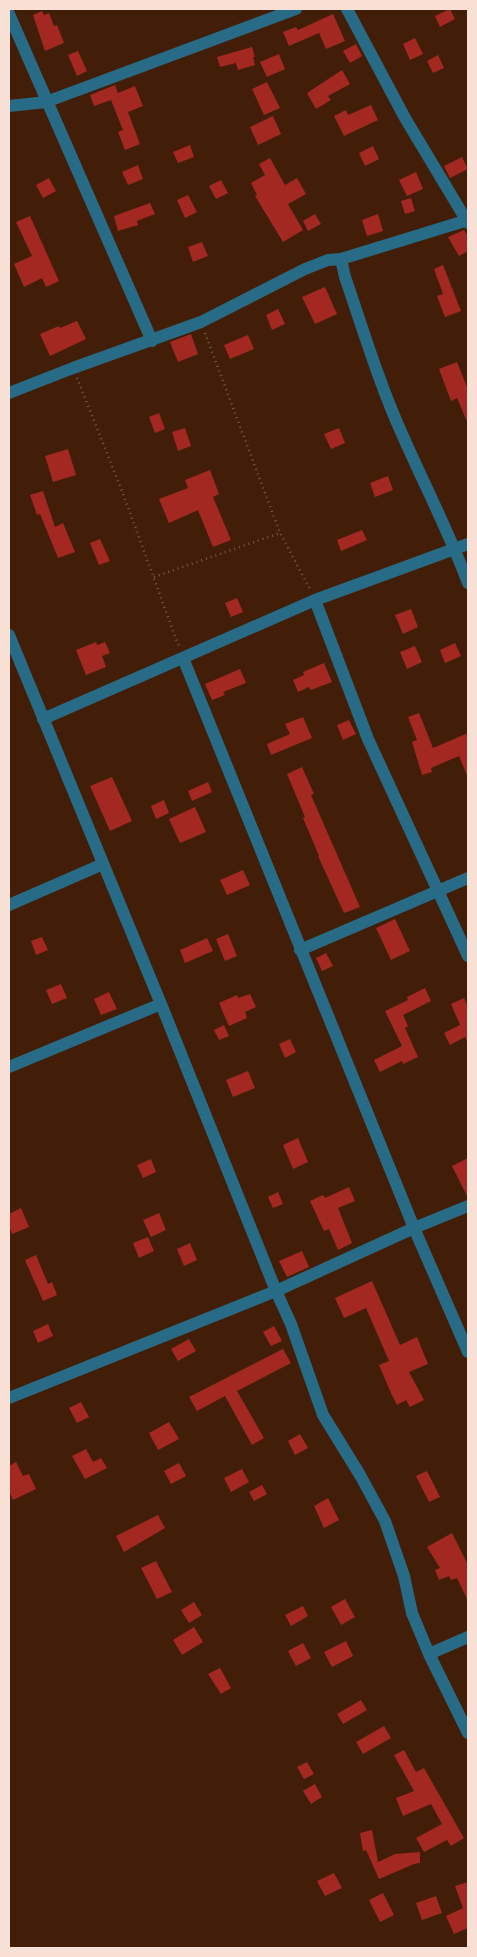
<svg xmlns="http://www.w3.org/2000/svg" width="477" height="1957" viewBox="0 0 477 1957" font-family="'Roboto Condensed',sans-serif">
<style>
.building{fill:#a22821}
.lines{fill:none;stroke-linecap:round;stroke-linejoin:round}
.path{stroke:#7b5b48;stroke-width:2.5;stroke-dasharray:1 4;stroke-linecap:butt}
.minor{stroke:#286b86;stroke-width:12}
</style>
<rect width="100%" height="100%" fill="#421e08"/>
<path class="building" d="M 450,9 L 455,19 L 440,27 L 435,16 Z
M 42,11 L 44,15 L 49,13 L 54,26 L 57,25 L 64,43 L 45,51 L 33,15 Z
M 333,14 L 345,41 L 326,49 L 319,33 L 289,46 L 283,32 L 296,27 L 298,30 Z
M 415,38 L 423,54 L 410,60 L 403,44 Z
M 356,44 L 362,56 L 350,63 L 343,51 Z
M 252,47 L 255,57 L 253,57 L 255,65 L 238,70 L 236,63 L 220,67 L 217,57 Z
M 78,51 L 87,71 L 77,76 L 68,55 Z
M 279,54 L 285,69 L 267,77 L 260,62 Z
M 438,55 L 444,68 L 433,73 L 427,61 Z
M 342,70 L 350,84 L 328,96 L 331,100 L 316,109 L 307,93 Z
M 267,82 L 280,108 L 264,115 L 252,89 Z
M 115,85 L 118,93 L 135,86 L 143,106 L 128,112 L 140,144 L 125,150 L 118,132 L 123,130 L 111,100 L 94,106 L 90,95 Z
M 371,105 L 378,120 L 344,136 L 334,116 L 346,110 L 348,115 Z
M 273,116 L 281,134 L 258,145 L 250,127 Z
M 190,145 L 194,157 L 178,163 L 173,152 Z
M 373,146 L 379,159 L 365,166 L 359,153 Z
M 462,157 L 468,169 L 450,178 L 444,166 Z
M 270,158 L 285,185 L 297,178 L 306,194 L 288,204 L 303,230 L 283,242 L 255,196 L 257,195 L 251,183 L 265,175 L 259,164 Z
M 138,165 L 143,179 L 128,185 L 122,172 Z
M 416,172 L 423,189 L 407,196 L 399,180 Z
M 49,178 L 56,191 L 43,198 L 36,185 Z
M 221,180 L 228,193 L 216,199 L 209,186 Z
M 188,195 L 197,212 L 185,218 L 177,200 Z
M 411,198 L 415,211 L 405,214 L 401,201 Z
M 150,203 L 155,214 L 137,221 L 138,225 L 118,231 L 114,216 Z
M 315,214 L 321,224 L 308,231 L 303,221 Z
M 378,214 L 383,231 L 367,236 L 362,220 Z
M 30,216 L 59,281 L 46,287 L 42,278 L 24,287 L 14,264 L 32,256 L 16,222 Z
M 464,230 L 468,236 L 468,251 L 459,256 L 448,237 Z
M 202,242 L 208,256 L 193,262 L 188,247 Z
M 443,265 L 461,311 L 445,317 L 437,296 L 443,294 L 434,269 Z
M 325,287 L 337,314 L 315,324 L 302,297 Z
M 278,309 L 285,324 L 272,330 L 266,315 Z
M 77,321 L 86,339 L 50,356 L 40,334 L 59,326 L 60,328 Z
M 191,334 L 198,354 L 178,362 L 170,342 Z
M 248,335 L 254,349 L 230,359 L 224,345 Z
M 457,362 L 468,389 L 468,424 L 457,398 L 451,401 L 439,369 Z
M 159,413 L 165,429 L 155,433 L 149,417 Z
M 185,428 L 191,446 L 178,451 L 172,432 Z
M 339,428 L 345,443 L 331,449 L 324,434 Z
M 68,449 L 76,475 L 53,482 L 45,456 Z
M 210,470 L 219,494 L 213,497 L 231,540 L 213,547 L 198,510 L 169,523 L 159,499 L 188,488 L 185,480 Z
M 388,476 L 393,490 L 375,497 L 370,483 Z
M 43,491 L 55,527 L 63,523 L 75,552 L 58,558 L 40,514 L 37,515 L 30,495 Z
M 362,530 L 367,540 L 341,551 L 337,540 Z
M 100,539 L 110,561 L 99,565 L 90,543 Z
M 237,598 L 243,612 L 231,617 L 225,603 Z
M 411,609 L 418,627 L 403,634 L 395,615 Z
M 96,642 L 97,645 L 105,642 L 110,653 L 102,656 L 106,667 L 86,675 L 76,650 Z
M 455,643 L 461,656 L 445,663 L 440,650 Z
M 415,646 L 422,662 L 407,669 L 400,652 Z
M 324,663 L 332,682 L 311,690 L 309,687 L 298,692 L 293,680 L 304,675 L 303,672 Z
M 240,669 L 246,683 L 223,692 L 225,695 L 212,700 L 205,684 Z
M 419,713 L 433,748 L 468,733 L 468,778 L 459,756 L 431,768 L 432,772 L 422,775 L 412,742 L 417,740 L 408,717 Z
M 303,717 L 312,738 L 271,755 L 267,744 L 290,734 L 285,724 Z
M 349,720 L 356,734 L 343,740 L 337,725 Z
M 302,767 L 314,794 L 311,795 L 360,907 L 344,913 L 318,856 L 319,856 L 303,818 L 305,817 L 287,774 Z
M 112,777 L 132,821 L 110,831 L 90,786 Z
M 208,782 L 212,792 L 192,801 L 188,791 Z
M 164,800 L 169,813 L 156,819 L 151,806 Z
M 195,807 L 206,832 L 180,843 L 169,819 Z
M 243,870 L 250,885 L 227,895 L 220,880 Z
M 395,919 L 410,951 L 391,960 L 376,928 Z
M 228,934 L 237,956 L 225,961 L 216,939 Z
M 42,937 L 48,950 L 36,955 L 31,941 Z
M 207,938 L 213,951 L 185,963 L 180,950 Z
M 326,953 L 333,966 L 322,971 L 316,958 Z
M 61,984 L 67,998 L 52,1004 L 46,990 Z
M 425,988 L 431,1001 L 403,1015 L 408,1026 L 405,1028 L 418,1057 L 403,1064 L 402,1061 L 380,1072 L 374,1060 L 402,1046 L 385,1011 L 408,1000 L 407,997 Z
M 109,992 L 117,1009 L 101,1015 L 94,999 Z
M 250,994 L 256,1007 L 245,1012 L 247,1018 L 229,1026 L 219,1003 L 237,995 L 238,998 Z
M 464,998 L 468,1007 L 468,1043 L 465,1037 L 450,1045 L 444,1033 L 460,1025 L 451,1004 Z
M 224,1025 L 229,1036 L 219,1040 L 214,1030 Z
M 290,1039 L 296,1052 L 285,1058 L 279,1044 Z
M 248,1071 L 255,1088 L 233,1097 L 226,1080 Z
M 298,1138 L 308,1162 L 293,1169 L 283,1145 Z
M 468,1158 L 468,1198 L 452,1166 Z
M 151,1159 L 156,1172 L 143,1178 L 137,1165 Z
M 349,1187 L 355,1201 L 338,1208 L 352,1243 L 338,1250 L 329,1229 L 324,1231 L 310,1201 L 323,1195 L 325,1198 Z
M 278,1192 L 283,1204 L 273,1208 L 268,1197 Z
M 21,1208 L 29,1227 L 12,1234 L 9,1226 L 9,1214 Z
M 159,1213 L 166,1230 L 151,1237 L 143,1220 Z
M 148,1237 L 154,1251 L 139,1258 L 133,1243 Z
M 190,1243 L 197,1260 L 184,1266 L 177,1249 Z
M 302,1251 L 309,1267 L 287,1277 L 279,1261 Z
M 36,1255 L 48,1284 L 52,1282 L 57,1295 L 43,1301 L 25,1260 Z
M 372,1281 L 400,1345 L 417,1337 L 428,1364 L 409,1372 L 424,1400 L 410,1407 L 406,1400 L 397,1405 L 391,1393 L 379,1365 L 389,1361 L 366,1308 L 344,1318 L 335,1298 Z
M 48,1324 L 53,1336 L 38,1343 L 33,1331 Z
M 274,1326 L 282,1341 L 271,1346 L 263,1332 Z
M 189,1339 L 196,1351 L 178,1361 L 171,1349 Z
M 283,1349 L 291,1363 L 237,1391 L 264,1438 L 252,1445 L 225,1396 L 197,1411 L 189,1397 Z
M 81,1402 L 89,1417 L 77,1423 L 69,1408 Z
M 169,1422 L 179,1439 L 158,1450 L 149,1433 Z
M 300,1434 L 308,1448 L 295,1455 L 288,1441 Z
M 86,1449 L 93,1462 L 101,1458 L 107,1468 L 85,1479 L 72,1456 Z
M 16,1462 L 23,1476 L 29,1474 L 36,1489 L 13,1500 L 9,1491 L 9,1466 Z
M 179,1463 L 186,1476 L 171,1484 L 164,1471 Z
M 242,1469 L 249,1482 L 231,1492 L 224,1478 Z
M 427,1471 L 440,1497 L 429,1502 L 416,1476 Z
M 262,1485 L 267,1494 L 254,1501 L 249,1492 Z
M 328,1498 L 339,1520 L 324,1528 L 314,1506 Z
M 158,1515 L 165,1528 L 124,1552 L 116,1536 Z
M 452,1533 L 468,1565 L 468,1601 L 457,1578 L 451,1580 L 449,1576 L 439,1580 L 435,1570 L 440,1568 L 427,1547 Z
M 156,1561 L 172,1592 L 157,1599 L 141,1568 Z
M 345,1599 L 355,1617 L 341,1625 L 331,1607 Z
M 194,1602 L 202,1615 L 189,1623 L 181,1610 Z
M 303,1606 L 308,1616 L 291,1626 L 285,1615 Z
M 194,1627 L 203,1642 L 182,1655 L 173,1640 Z
M 346,1641 L 353,1656 L 332,1667 L 324,1652 Z
M 303,1643 L 311,1658 L 296,1666 L 288,1651 Z
M 220,1668 L 231,1688 L 221,1694 L 208,1674 Z
M 361,1700 L 367,1710 L 343,1724 L 337,1714 Z
M 384,1726 L 391,1738 L 363,1754 L 356,1742 Z
M 404,1750 L 416,1772 L 424,1768 L 464,1838 L 451,1846 L 447,1840 L 424,1852 L 416,1838 L 442,1824 L 431,1804 L 403,1816 L 396,1798 L 414,1791 L 394,1755 Z
M 307,1762 L 314,1774 L 304,1779 L 297,1767 Z
M 315,1784 L 322,1797 L 311,1804 L 303,1791 Z
M 372,1830 L 378,1862 L 395,1854 L 420,1852 L 420,1863 L 414,1864 L 379,1879 L 366,1850 L 363,1851 L 360,1833 Z
M 334,1873 L 342,1888 L 325,1896 L 317,1881 Z
M 468,1882 L 468,1928 L 454,1934 L 446,1916 L 463,1908 L 455,1886 Z
M 383,1893 L 394,1915 L 380,1922 L 369,1900 Z
M 436,1896 L 442,1913 L 422,1920 L 416,1903 Z"/>
<g class="lines">
<path class="path" d="M 205,333 L 280,533 L 310,589
M 77,378 L 122,491 L 179,647
M 154,577 L 280,533"/>
<path class="minor" d="M 347,9 L 405,118 L 468,223
M 9,14 L 152,341
M 9,106 L 46,102 L 296,9
M 341,259 L 468,220
M 9,393 L 73,368 L 201,322 L 305,269 L 328,260 L 341,259 L 345,277 C 363,329 379,383 402,434 C 424,484 449,532 468,583
M 315,600 L 368,739 L 468,956
M 9,635 L 161,1004 L 276,1291 L 291,1324 L 323,1415 L 360,1475 L 385,1521 L 404,1576 L 412,1613 L 429,1654 L 468,1733
M 183,658 L 414,1228 L 468,1352
M 43,719 L 315,600 L 468,544
M 9,905 L 103,864
M 300,950 L 468,878
M 9,1067 L 161,1004
M 9,1398 L 276,1291 L 414,1228 L 468,1206
M 429,1654 L 468,1637"/>
</g>
<rect width="477" height="1957" fill="none" stroke="#f9e0d4" stroke-width="20"/>
</svg>
